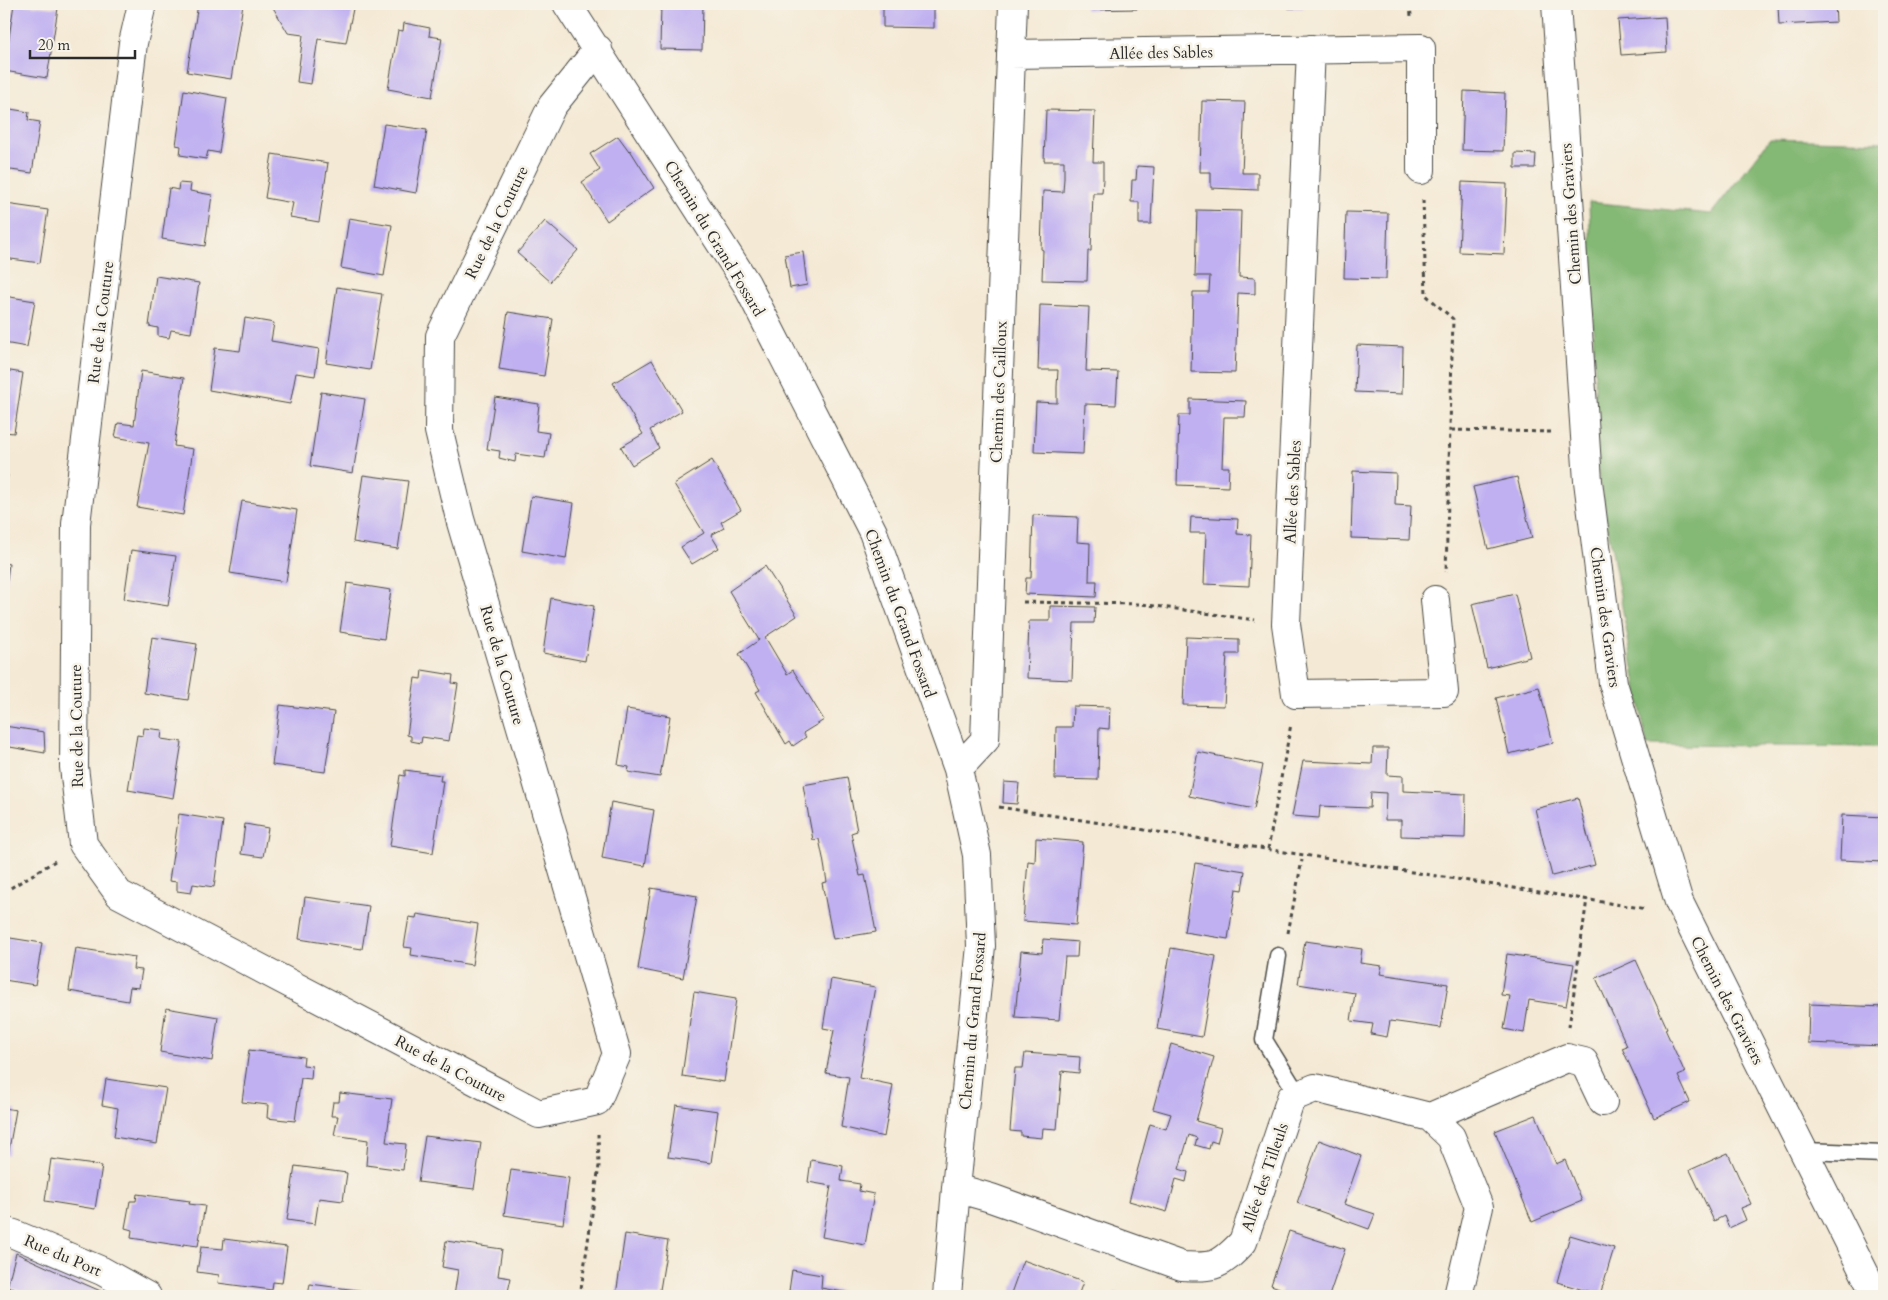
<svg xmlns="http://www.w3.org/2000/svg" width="1888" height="1300" viewBox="0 0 1888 1300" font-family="Cardo,serif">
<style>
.forest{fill:#84b874;stroke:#587250}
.building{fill:#c0b0f1}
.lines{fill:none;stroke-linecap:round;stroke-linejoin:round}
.service-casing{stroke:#494844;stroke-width:19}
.minor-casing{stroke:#494844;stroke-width:30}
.path{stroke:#494844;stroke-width:3;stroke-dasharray:4 4;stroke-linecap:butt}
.service{stroke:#fff;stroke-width:16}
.minor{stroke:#fff;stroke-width:28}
.labels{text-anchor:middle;stroke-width:5;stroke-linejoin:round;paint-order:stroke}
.street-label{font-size:16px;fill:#2b2b2b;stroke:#f7f3e8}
</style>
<rect width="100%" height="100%" fill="#f7f3e8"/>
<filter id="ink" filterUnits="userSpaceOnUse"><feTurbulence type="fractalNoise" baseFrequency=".02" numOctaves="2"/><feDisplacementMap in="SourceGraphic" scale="10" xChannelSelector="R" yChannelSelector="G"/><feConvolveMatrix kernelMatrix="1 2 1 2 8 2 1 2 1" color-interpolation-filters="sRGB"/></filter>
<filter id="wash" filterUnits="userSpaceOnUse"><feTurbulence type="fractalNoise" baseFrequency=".0096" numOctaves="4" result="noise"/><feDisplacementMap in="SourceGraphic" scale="20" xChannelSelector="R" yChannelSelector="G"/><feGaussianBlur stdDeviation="1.12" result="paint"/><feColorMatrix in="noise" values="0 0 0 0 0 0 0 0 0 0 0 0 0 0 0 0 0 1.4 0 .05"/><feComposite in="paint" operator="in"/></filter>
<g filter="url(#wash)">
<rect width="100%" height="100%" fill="#f4e9d4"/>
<path class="forest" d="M 1770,139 L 1884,142 L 1884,747 L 1647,745 L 1598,473 L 1589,202 L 1711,214 Z"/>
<g id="blocks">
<path class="building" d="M 14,4 L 58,8 L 47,78 L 4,71 Z
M 198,4 L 243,4 L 231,79 L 187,72 Z
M 271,4 L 354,4 L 346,43 L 318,39 L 311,84 L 297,82 L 303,35 L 288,33 Z
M 661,4 L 703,4 L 702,50 L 660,49 Z
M 883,4 L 934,4 L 934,28 L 883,27 Z
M 1085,4 L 1137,4 L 1137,9 L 1085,10 Z
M 1288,4 L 1303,4 L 1303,8 L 1288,8 Z
M 1778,4 L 1835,4 L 1836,22 L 1779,25 Z
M 1665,17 L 1667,52 L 1621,55 L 1618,20 Z
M 404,23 L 430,28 L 429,36 L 442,38 L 432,97 L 388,89 L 398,30 L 403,31 Z
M 184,90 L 227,98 L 219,153 L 208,151 L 206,159 L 180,155 L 181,146 L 176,145 Z
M 1464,91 L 1505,93 L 1503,151 L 1462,150 Z
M 1202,101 L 1245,102 L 1242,173 L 1258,173 L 1258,190 L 1211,188 L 1211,172 L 1200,172 Z
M 4,108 L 29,112 L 28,120 L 40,122 L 32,173 L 4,169 Z
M 1046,110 L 1095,111 L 1093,162 L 1103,162 L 1103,179 L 1102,193 L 1093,193 L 1091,251 L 1088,251 L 1087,281 L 1042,280 L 1043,250 L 1041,249 L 1043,191 L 1063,192 L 1064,178 L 1064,161 L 1044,161 Z
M 384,124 L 427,130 L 416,193 L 374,185 Z
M 618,136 L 629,151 L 630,150 L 654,188 L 607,221 L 582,182 L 600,170 L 590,154 Z
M 1515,153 L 1536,154 L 1535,168 L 1515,168 Z
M 272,154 L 328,163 L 319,222 L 290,217 L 293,203 L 265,198 Z
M 1137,166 L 1154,167 L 1151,224 L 1139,224 L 1139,202 L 1131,202 L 1132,180 L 1136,180 Z
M 1462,182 L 1507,184 L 1504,254 L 1459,252 Z
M 179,183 L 191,184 L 190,191 L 212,195 L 205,246 L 162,239 L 169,188 L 178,190 Z
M 6,204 L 48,210 L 40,263 L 4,258 L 4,217 Z
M 1197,210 L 1241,211 L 1239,277 L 1255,278 L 1255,294 L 1238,293 L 1235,373 L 1191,372 L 1193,292 L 1209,292 L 1210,276 L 1195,276 Z
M 1346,212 L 1388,213 L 1386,279 L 1344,278 Z
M 349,218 L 392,225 L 384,276 L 341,268 Z
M 545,221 L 578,250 L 550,282 L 517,253 Z
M 803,252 L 807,285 L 790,288 L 785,255 Z
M 156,276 L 199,283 L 191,333 L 171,330 L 169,338 L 158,336 L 158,328 L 149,326 Z
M 337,287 L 382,294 L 370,370 L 326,363 Z
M 4,296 L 35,301 L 27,347 L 4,343 Z
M 1040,305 L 1089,307 L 1086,371 L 1118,372 L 1116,405 L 1085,404 L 1083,454 L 1034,452 L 1036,402 L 1057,403 L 1057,387 L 1058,370 L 1038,370 Z
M 508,312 L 553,319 L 544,376 L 499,369 Z
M 245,318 L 274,323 L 271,341 L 319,349 L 315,376 L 296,373 L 290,404 L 209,390 L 215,348 L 240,351 Z
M 1357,345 L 1403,347 L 1402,394 L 1355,392 Z
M 652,360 L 682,411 L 650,430 L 659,448 L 632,465 L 621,447 L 643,434 L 613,383 Z
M 4,370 L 23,373 L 14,433 L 4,432 Z
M 141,371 L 184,378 L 174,446 L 193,449 L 183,515 L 137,507 L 149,443 L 115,437 L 118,423 L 134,425 Z
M 321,392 L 365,399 L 353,473 L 310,466 Z
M 495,397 L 539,404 L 536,431 L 549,433 L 545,458 L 516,454 L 515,462 L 499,458 L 500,451 L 487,449 Z
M 1190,399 L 1246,401 L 1245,417 L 1224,417 L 1222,467 L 1229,467 L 1228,487 L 1177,485 L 1179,415 L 1190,415 Z
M 712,460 L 741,510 L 721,522 L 724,528 L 711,535 L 719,548 L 692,564 L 681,547 L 704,533 L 674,484 Z
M 1353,471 L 1396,473 L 1395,505 L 1411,506 L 1409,540 L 1351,538 Z
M 4,474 L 8,475 L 5,495 L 4,495 Z
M 363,475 L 408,481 L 398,549 L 353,542 Z
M 1517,477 L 1532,538 L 1488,549 L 1473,487 Z
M 531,496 L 574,503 L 566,559 L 522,551 Z
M 242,501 L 297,510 L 286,582 L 230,573 Z
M 1033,515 L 1078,517 L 1077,542 L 1090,543 L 1089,581 L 1097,581 L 1096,597 L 1025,594 L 1026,578 L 1031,578 Z
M 1191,517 L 1238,519 L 1237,534 L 1251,535 L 1249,586 L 1204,584 L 1206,533 L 1190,533 Z
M 131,550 L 176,556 L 168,606 L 124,599 Z
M 4,563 L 9,564 L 5,594 L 4,594 Z
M 765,566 L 797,616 L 765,637 L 787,674 L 793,670 L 824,720 L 803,733 L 806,737 L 793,746 L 790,741 L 786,744 L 756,692 L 760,690 L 739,654 L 759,640 L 729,591 Z
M 347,583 L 391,590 L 384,639 L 340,632 Z
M 1515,594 L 1530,657 L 1487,668 L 1472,604 Z
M 551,598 L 594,606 L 585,661 L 543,653 Z
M 1050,606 L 1095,607 L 1094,623 L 1074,623 L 1072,680 L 1027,678 L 1029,621 L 1050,621 Z
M 152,637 L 197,644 L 188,700 L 144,693 Z
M 1186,637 L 1239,639 L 1239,654 L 1227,654 L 1224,706 L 1183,705 Z
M 422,670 L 453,675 L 452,683 L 458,684 L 449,741 L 422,737 L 421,743 L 411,741 L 411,736 L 407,735 L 415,678 L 421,679 Z
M 1539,687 L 1553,743 L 1509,754 L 1496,698 Z
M 280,705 L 334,712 L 325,772 L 272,765 Z
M 1073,706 L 1110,707 L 1109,729 L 1099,728 L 1098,780 L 1055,779 L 1056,727 L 1072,727 Z
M 627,709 L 670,716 L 660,777 L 628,772 L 629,767 L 618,765 Z
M 4,726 L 44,732 L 45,753 L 4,746 Z
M 144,728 L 162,730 L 161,739 L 182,742 L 173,798 L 128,790 L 137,735 L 143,736 Z
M 1373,748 L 1388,748 L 1387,775 L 1403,776 L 1403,791 L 1466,794 L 1465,838 L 1401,836 L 1401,820 L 1385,820 L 1386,793 L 1371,792 L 1370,808 L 1320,806 L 1319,818 L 1292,816 L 1303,761 L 1372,764 Z
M 1198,752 L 1263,765 L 1254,809 L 1189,796 Z
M 405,770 L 441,775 L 440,781 L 443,781 L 433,853 L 390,846 L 400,775 L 405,776 Z
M 847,777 L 857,831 L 851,833 L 860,876 L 865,875 L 876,932 L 833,939 L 822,883 L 827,882 L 823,858 L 819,839 L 813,840 L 803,785 Z
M 1004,782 L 1019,783 L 1017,804 L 1003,803 Z
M 1578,798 L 1595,865 L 1552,876 L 1535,809 Z
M 611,802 L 654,810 L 645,866 L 602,858 Z
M 179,814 L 223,821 L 214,887 L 193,884 L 191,893 L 177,891 L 177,882 L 169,881 Z
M 1842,815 L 1884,817 L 1884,862 L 1840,860 Z
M 245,824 L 268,828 L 263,857 L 241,854 Z
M 1036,838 L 1083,842 L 1076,925 L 1023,921 L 1028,861 L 1035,862 Z
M 1195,863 L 1245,871 L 1242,890 L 1236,889 L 1228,939 L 1184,932 Z
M 651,888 L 697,896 L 683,978 L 638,969 Z
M 305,897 L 369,906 L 362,949 L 299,939 Z
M 417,914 L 478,924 L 472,965 L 411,955 L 412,948 L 404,947 L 409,917 L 416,918 Z
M 4,937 L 42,943 L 35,985 L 4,980 Z
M 1043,939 L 1078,942 L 1077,957 L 1065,957 L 1059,1020 L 1015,1017 L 1021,951 L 1042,953 Z
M 1305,941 L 1362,949 L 1360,963 L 1382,966 L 1380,974 L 1448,984 L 1441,1028 L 1390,1021 L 1387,1037 L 1371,1034 L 1373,1024 L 1351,1021 L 1355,993 L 1298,984 Z
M 76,948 L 135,957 L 133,969 L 142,970 L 139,988 L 130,987 L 128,1001 L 69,991 Z
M 1171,948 L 1216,956 L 1202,1037 L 1157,1029 Z
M 1507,954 L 1574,964 L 1566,1006 L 1529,1000 L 1524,1033 L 1504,1029 L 1510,996 L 1501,995 Z
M 1636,960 L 1667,1028 L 1665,1029 L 1685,1073 L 1678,1076 L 1690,1102 L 1654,1118 L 1622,1048 L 1627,1046 L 1596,978 Z
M 831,979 L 875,987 L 859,1078 L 893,1085 L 884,1137 L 841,1127 L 849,1077 L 826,1073 L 834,1030 L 823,1028 Z
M 694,992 L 736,999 L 724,1082 L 682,1076 Z
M 1809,1004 L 1884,1007 L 1883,1046 L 1808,1043 Z
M 166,1008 L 218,1017 L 212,1061 L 160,1052 Z
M 1171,1044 L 1214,1057 L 1196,1121 L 1221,1128 L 1217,1143 L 1211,1141 L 1209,1149 L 1195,1145 L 1197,1138 L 1189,1135 L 1179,1169 L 1188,1172 L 1186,1182 L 1176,1179 L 1167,1212 L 1129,1201 L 1150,1124 L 1166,1129 L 1171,1114 L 1153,1109 Z
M 249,1050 L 304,1057 L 303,1065 L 312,1066 L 311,1079 L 301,1078 L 295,1121 L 267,1118 L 268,1105 L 242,1102 Z
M 1025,1053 L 1080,1057 L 1079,1073 L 1062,1071 L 1057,1129 L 1043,1128 L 1042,1138 L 1021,1136 L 1021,1132 L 1010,1131 L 1015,1068 L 1023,1068 Z
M 106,1079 L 166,1088 L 157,1144 L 114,1137 L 118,1108 L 102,1105 Z
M 340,1093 L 392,1099 L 386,1142 L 406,1144 L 403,1170 L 366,1165 L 368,1140 L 334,1135 L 338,1116 L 331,1116 L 333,1102 L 339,1102 Z
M 676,1105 L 718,1111 L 711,1163 L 668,1157 Z
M 4,1108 L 16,1110 L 8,1155 L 4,1154 Z
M 1536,1115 L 1556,1164 L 1565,1160 L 1582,1201 L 1532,1222 L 1495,1131 Z
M 425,1136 L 481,1143 L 474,1189 L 418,1182 Z
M 1319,1140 L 1361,1156 L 1344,1204 L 1375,1214 L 1369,1229 L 1297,1203 Z
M 1728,1153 L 1751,1204 L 1741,1208 L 1746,1220 L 1729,1228 L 1724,1216 L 1714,1221 L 1690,1170 Z
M 51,1159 L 102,1166 L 95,1209 L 45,1201 Z
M 811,1160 L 843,1166 L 841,1181 L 860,1184 L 859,1191 L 874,1194 L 865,1245 L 822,1237 L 831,1186 L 808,1182 Z
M 295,1166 L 347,1173 L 343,1201 L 319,1198 L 315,1224 L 287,1220 Z
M 511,1170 L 569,1178 L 563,1224 L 504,1215 Z
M 137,1194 L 190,1201 L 189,1204 L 205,1206 L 198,1246 L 183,1244 L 183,1246 L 131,1238 L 132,1230 L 125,1228 L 130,1201 L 136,1201 Z
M 1289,1231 L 1345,1249 L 1329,1296 L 1284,1296 L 1280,1295 L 1282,1289 L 1271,1285 Z
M 625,1234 L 668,1241 L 659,1296 L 616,1295 Z
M 1570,1235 L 1614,1248 L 1600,1295 L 1557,1282 Z
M 224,1239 L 287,1247 L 282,1283 L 273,1282 L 272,1290 L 218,1283 L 219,1275 L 197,1272 L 201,1247 L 223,1249 Z
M 446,1241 L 502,1249 L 498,1276 L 511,1278 L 507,1296 L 454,1296 L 458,1270 L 442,1267 Z
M 16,1253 L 73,1279 L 112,1296 L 37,1296 L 37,1295 L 7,1287 Z
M 1023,1260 L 1083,1282 L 1078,1296 L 1010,1296 Z
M 792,1270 L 822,1275 L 821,1288 L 849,1293 L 848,1296 L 810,1296 L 811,1295 L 789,1291 Z
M 310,1284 L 365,1291 L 364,1296 L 308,1296 Z
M 1115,1292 L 1126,1296 L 1114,1296 Z"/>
</g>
</g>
<g filter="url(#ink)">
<use href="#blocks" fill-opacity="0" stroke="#494844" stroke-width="1"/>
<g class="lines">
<g class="service-casing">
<path id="service" d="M 1278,956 L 1264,1040 L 1298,1095
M 1805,1151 L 1884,1154"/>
</g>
<g class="minor-casing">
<path id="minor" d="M 142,4 L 133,43 L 76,524 L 74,767 L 83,844 L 119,894 L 539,1114 L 597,1101 L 617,1054 L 460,519 L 439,431 L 440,336 L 552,106 L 598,49
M 567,4 L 746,283 L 873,532 L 958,769 L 977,855 L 981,946 L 956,1188 L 947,1296
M 1556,4 L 1588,481 L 1613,683 L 1679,902 L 1876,1296
M 1311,49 L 1286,624 L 1296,694 L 1444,692 L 1435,600
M 1011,54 L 1421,48 L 1421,170
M 958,769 L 985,740 L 1013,4
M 1430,1117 L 1567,1058 L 1584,1062 L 1603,1102
M 956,1188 L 991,1198 L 1182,1266 C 1215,1268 1220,1266 1243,1242 L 1291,1098 L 1315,1088 L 1430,1117 L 1451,1137 L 1479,1207 L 1458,1296
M 4,1231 L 14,1234 L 102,1271 L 147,1296"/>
</g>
<path class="path" d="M 1410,4 L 1411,16
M 1423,200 L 1426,295 L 1453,319 L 1446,572
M 1451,430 L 1553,432
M 1023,602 L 1141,604 L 1255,620
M 999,807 L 1647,909
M 1268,849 L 1291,724
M 4,892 L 55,861
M 1288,933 L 1302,860
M 1569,1027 L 1587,899
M 580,1296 L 599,1166 L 598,1134"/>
<use href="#service" class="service"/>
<use href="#minor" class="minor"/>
</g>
</g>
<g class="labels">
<g class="street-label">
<text transform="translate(1161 52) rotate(-1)" y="6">Allée des Sables</text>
<text transform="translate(1570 214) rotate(-94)" y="6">Chemin des Graviers</text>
<text transform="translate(496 222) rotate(-64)" y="6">Rue de la Couture</text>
<text transform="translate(715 238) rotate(59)" y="6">Chemin du Grand Fossard</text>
<text transform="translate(100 322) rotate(-83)" y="6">Rue de la Couture</text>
<text transform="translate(998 392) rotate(-88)" y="6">Chemin des Cailloux</text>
<text transform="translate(1292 492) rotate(-87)" y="6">Allée des Sables</text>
<text transform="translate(901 613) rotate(70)" y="6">Chemin du Grand Fossard</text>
<text transform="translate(1606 617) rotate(82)" y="6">Chemin des Graviers</text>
<text transform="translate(503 665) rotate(74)" y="6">Rue de la Couture</text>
<text transform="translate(76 726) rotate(-91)" y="6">Rue de la Couture</text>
<text transform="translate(1728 1000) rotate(63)" y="6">Chemin des Graviers</text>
<text transform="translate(972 1021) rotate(-85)" y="6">Chemin du Grand Fossard</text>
<text transform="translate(451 1068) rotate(28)" y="6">Rue de la Couture</text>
<text transform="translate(1264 1177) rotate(-71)" y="6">Allée des Tilleuls</text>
<text transform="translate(63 1255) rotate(23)" y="6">Rue du Port</text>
</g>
</g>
<rect width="1888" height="1300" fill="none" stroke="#f7f3e8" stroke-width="20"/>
<path d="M30 50v8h105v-8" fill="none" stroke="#2b2b2b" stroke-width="2.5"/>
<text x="38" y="50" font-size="15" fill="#2b2b2b" stroke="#f7f3e8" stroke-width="4" paint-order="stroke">20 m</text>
</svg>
